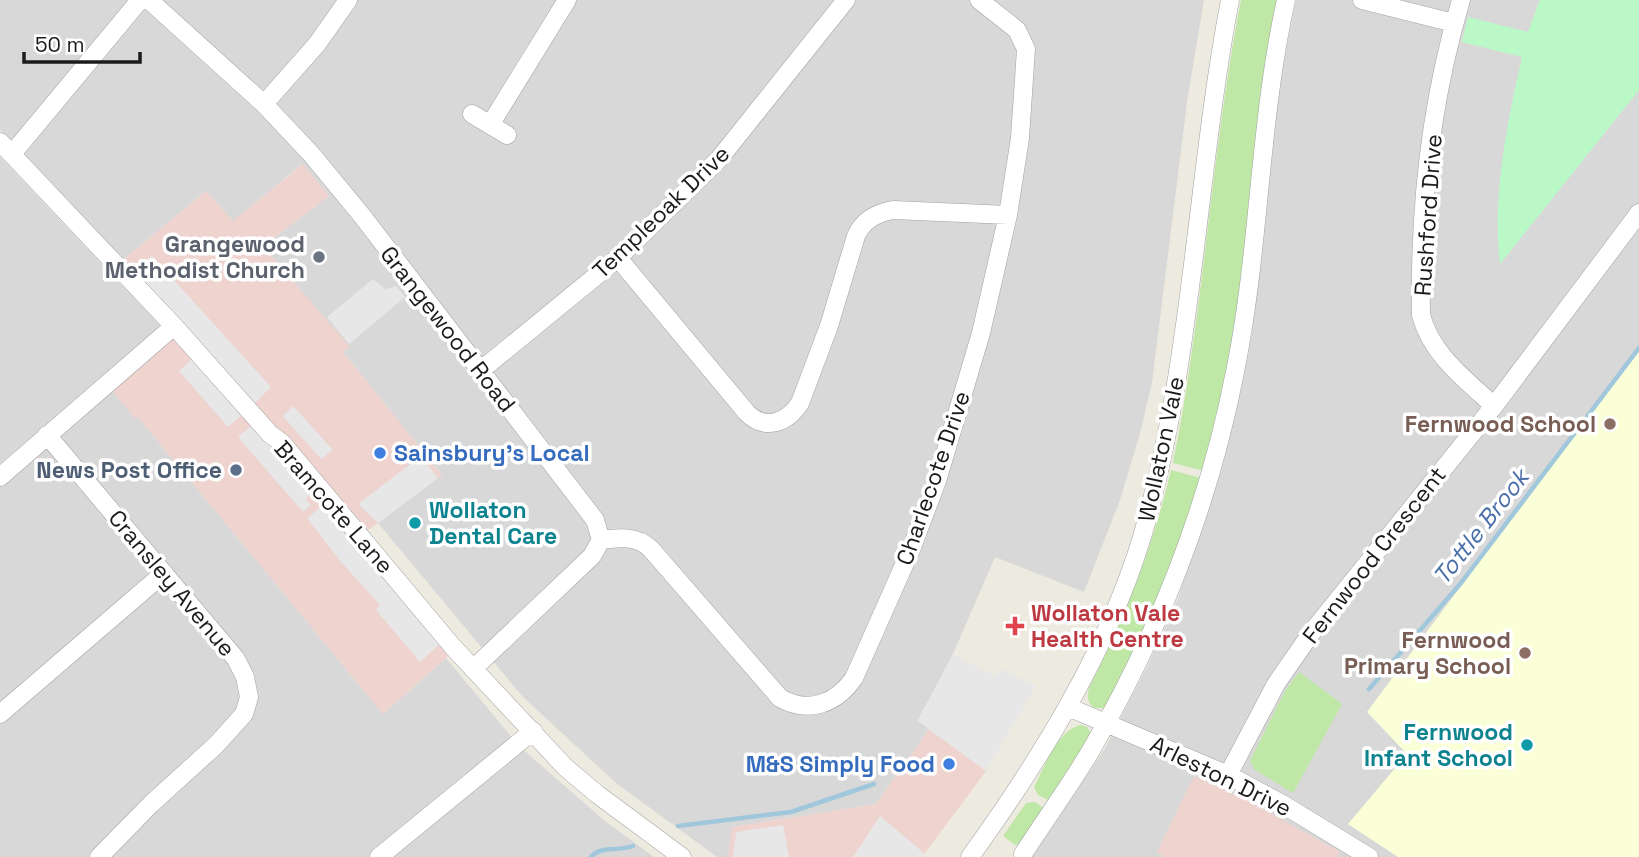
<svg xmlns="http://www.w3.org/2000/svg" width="1639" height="857" viewBox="0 0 1639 857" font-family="'Space Grotesk',sans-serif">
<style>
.residential{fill:#d9d8d8}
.commercial{fill:#eed3cf}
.education{fill:#fbffd7}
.grass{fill:#bfe7a5}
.park{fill:#bbf8c7}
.parking{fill:#e7e7e7}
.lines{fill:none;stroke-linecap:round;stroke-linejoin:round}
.stream{stroke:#a0c7db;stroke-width:4.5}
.minor-casing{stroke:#a2a2a2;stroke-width:19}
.minor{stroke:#fff;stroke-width:18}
.worship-dot{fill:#6b7280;stroke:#fff;stroke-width:2.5}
.education-dot{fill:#8d6e63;stroke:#fff;stroke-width:2.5}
.shop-dot{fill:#3f7fe0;stroke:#fff;stroke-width:2.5}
.service-dot{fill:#5c6f8a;stroke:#fff;stroke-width:2.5}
.culture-dot{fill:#0f9aa8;stroke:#fff;stroke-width:2.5}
.health-dot{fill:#e0444e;stroke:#fff;stroke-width:2.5}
.labels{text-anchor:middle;stroke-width:7;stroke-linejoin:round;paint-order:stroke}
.street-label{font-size:23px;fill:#1b1b1b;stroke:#fff}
.worship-label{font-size:23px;font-weight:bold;fill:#5b616d;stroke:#fff;text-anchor:end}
.education-label{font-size:23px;font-weight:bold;fill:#785e54;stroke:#fff;text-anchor:end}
.shop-label{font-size:23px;font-weight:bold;fill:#366cbe;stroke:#fff;text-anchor:start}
.service-label{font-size:23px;font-weight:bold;fill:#4e5e75;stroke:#fff;text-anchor:end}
.culture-label{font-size:23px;font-weight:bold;fill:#0d838f;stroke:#fff;text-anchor:start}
.health-label{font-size:23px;font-weight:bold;fill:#be3a42;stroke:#fff;text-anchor:start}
.water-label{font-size:24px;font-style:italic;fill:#496fa8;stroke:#fff}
</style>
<rect width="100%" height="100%" fill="#edeae0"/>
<path class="residential" d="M 0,0 L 1204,0 L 1188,95 L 1152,383 L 1139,437 L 1120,500 L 1084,592 L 995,557 L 953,654 L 918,720 L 929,729 L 876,804 L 733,827 L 728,857 L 717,857 L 616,783 L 523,697 L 378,523 L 442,475 L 343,352 L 349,347 L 263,246 L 329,196 L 302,164 L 233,222 L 206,191 L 123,260 L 0,130 Z
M 1296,0 L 1639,0 L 1639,857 L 1032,857 L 1104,750 L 1147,667 L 1177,601 L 1216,481 L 1242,386 L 1252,334 L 1280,80 Z
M 0,157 L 172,338 L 136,419 L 138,417 L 383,714 L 446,658 L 520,747 L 605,821 L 654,857 L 0,857 Z"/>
<path class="commercial" d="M 303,164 L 329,196 L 263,246 L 350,347 L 343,352 L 442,475 L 352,542 L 383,574 L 448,656 L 383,714 L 138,417 L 135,419 L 111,389 L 185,328 L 123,260 L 206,191 L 233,221 Z
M 929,729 L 986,771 L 922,857 L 728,857 L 732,827 L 876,804 Z
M 1194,776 L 1250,802 L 1340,852 L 1337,857 L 1165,857 L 1157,852 Z"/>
<path class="education" d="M 1639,347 L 1639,857 L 1398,857 L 1348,824 L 1407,754 L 1367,712 Z"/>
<path class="grass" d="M 1241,0 L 1278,0 L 1233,343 L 1204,471 L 1173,463 C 1204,310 1211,153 1241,0 Z
M 1171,470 L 1201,478 L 1182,540 L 1159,600 L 1108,705 L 1104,708 L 1095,708 C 1087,703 1087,696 1089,688 C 1125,618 1153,547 1171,470 Z
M 1299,672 L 1342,704 L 1293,793 L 1255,770 L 1250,761 L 1285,691 Z
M 1081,725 L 1087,727 L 1090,732 L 1088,742 L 1050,801 L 1038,795 L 1034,787 C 1045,766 1057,730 1081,725 Z
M 1035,802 L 1045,809 L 1020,843 L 1015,845 L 1003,836 L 1026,803 Z"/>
<path class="park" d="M 1540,0 L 1639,0 L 1639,90 L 1500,264 C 1492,196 1507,124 1522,57 L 1462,42 L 1468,17 L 1528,32 Z"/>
<path class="parking" d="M 152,256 L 271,387 L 255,403 L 135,271 Z
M 373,279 L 385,289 L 396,286 L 405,297 L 349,344 L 327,317 Z
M 192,359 L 241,416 L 228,427 L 179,371 Z
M 293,406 L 333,450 L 321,459 L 295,430 L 283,416 Z
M 251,426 L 285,461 L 311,494 L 306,499 L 311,505 L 303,512 L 238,437 Z
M 421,456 L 438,478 L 378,523 L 358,504 Z
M 322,506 L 352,542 L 360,547 L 440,644 L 420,662 L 376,610 L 380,605 L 341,562 L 307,518 Z
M 953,654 L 995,676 L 1000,668 L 1036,686 L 986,771 L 918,721 Z
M 880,816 L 925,854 L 922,857 L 853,857 Z
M 783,825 L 789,857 L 733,857 L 736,832 Z"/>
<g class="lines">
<path class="stream" d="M 1369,689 L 1461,583 L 1639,348
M 678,826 L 791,812 L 874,784
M 591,857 C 601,845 618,852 633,846"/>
<g class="minor-casing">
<path id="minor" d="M 149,0 L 264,104 L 312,155 L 363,217 L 595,520 L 601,540 L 592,556 L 473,669
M 1362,0 L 1454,23
M 1461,0 C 1431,101 1419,209 1421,315 C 1431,354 1465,379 1494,406
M 264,104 L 317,44 L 348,0
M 472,114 L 507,135
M 490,125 L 567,0
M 0,142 L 174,326 L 270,434 L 282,443 L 453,647 L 565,767 L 597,794 L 682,857
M 12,154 L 140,0
M 618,258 L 747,413 C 765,431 787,423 800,403 L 829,326 L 856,236 C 863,220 876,213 893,210 L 1008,215
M 480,371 L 618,258 L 719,159 L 846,0
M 47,435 L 236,659 L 245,677 L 249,697 L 244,714 L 216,745 L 151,804 L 99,857
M 0,477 L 174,326
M 601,540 C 620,538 635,535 650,548 L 780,698 C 808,714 836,704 854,678 L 912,547 L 937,481 L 981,333 L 1008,215 L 1020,138 L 1026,49 L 1017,30 L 979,0
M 1068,707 L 1228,775 L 1284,805 L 1369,857
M 0,714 L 164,573
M 1228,775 L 1276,684 L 1312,632 L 1494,406 L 1639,213
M 1023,854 C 1045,820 1069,787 1090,752 C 1159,633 1210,503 1236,367 C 1260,246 1259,121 1286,0
M 379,857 L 533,731
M 970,857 C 1040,760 1107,652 1142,537 C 1193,362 1196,178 1230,0"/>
</g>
<use href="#minor" class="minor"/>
</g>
<circle class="worship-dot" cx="319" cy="257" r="7"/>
<g class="education-dot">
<circle cx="1610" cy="424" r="7"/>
<circle cx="1525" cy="653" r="7"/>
</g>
<g class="shop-dot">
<circle cx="380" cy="453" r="7"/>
<circle cx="949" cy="764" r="7"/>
</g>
<circle class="service-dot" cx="236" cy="470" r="7"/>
<g class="culture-dot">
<circle cx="415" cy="523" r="7"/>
<circle cx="1527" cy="745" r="7"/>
</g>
<path class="health-dot" d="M1011.5 615.5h7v7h7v7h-7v7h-7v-7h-7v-7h7z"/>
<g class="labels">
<g class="street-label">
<text transform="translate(661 212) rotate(-44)" y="8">Templeoak Drive</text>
<text transform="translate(1428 215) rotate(-86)" y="8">Rushford Drive</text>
<text transform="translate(448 329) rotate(52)" y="8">Grangewood Road</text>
<text transform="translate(1161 449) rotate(-78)" y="8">Wollaton Vale</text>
<text transform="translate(933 478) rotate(-71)" y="8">Charlecote Drive</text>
<text transform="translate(334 507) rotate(49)" y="8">Bramcote Lane</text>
<text transform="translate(1374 555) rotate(-52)" y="8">Fernwood Crescent</text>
<text transform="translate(172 583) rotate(50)" y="8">Cransley Avenue</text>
<text transform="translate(1221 776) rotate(26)" y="8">Arleston Drive</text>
</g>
<g class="worship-label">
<text x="305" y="252">Grangewood<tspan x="305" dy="26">Methodist Church</tspan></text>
</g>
<g class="education-label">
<text x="1596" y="432">Fernwood School</text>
<text x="1511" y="648">Fernwood<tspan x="1511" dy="26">Primary School</tspan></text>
</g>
<g class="shop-label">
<text x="394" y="461">Sainsbury's Local</text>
<text x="935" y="772" text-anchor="end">M&amp;S Simply Food</text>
</g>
<g class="service-label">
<text x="222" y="478">News Post Office</text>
</g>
<g class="culture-label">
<text x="429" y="518">Wollaton<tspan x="429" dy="26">Dental Care</tspan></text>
<text x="1513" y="740" text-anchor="end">Fernwood<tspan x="1513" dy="26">Infant School</tspan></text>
</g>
<g class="health-label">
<text x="1031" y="621">Wollaton Vale<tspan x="1031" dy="26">Health Centre</tspan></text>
</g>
<g class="water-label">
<text transform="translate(1481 527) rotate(-52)" y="8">Tottle Brook</text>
</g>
</g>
<path d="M24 52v10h116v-10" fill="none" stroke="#1b1b1b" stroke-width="3.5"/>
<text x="35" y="52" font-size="21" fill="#1b1b1b" stroke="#ffffff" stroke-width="5" paint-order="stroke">50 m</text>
</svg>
